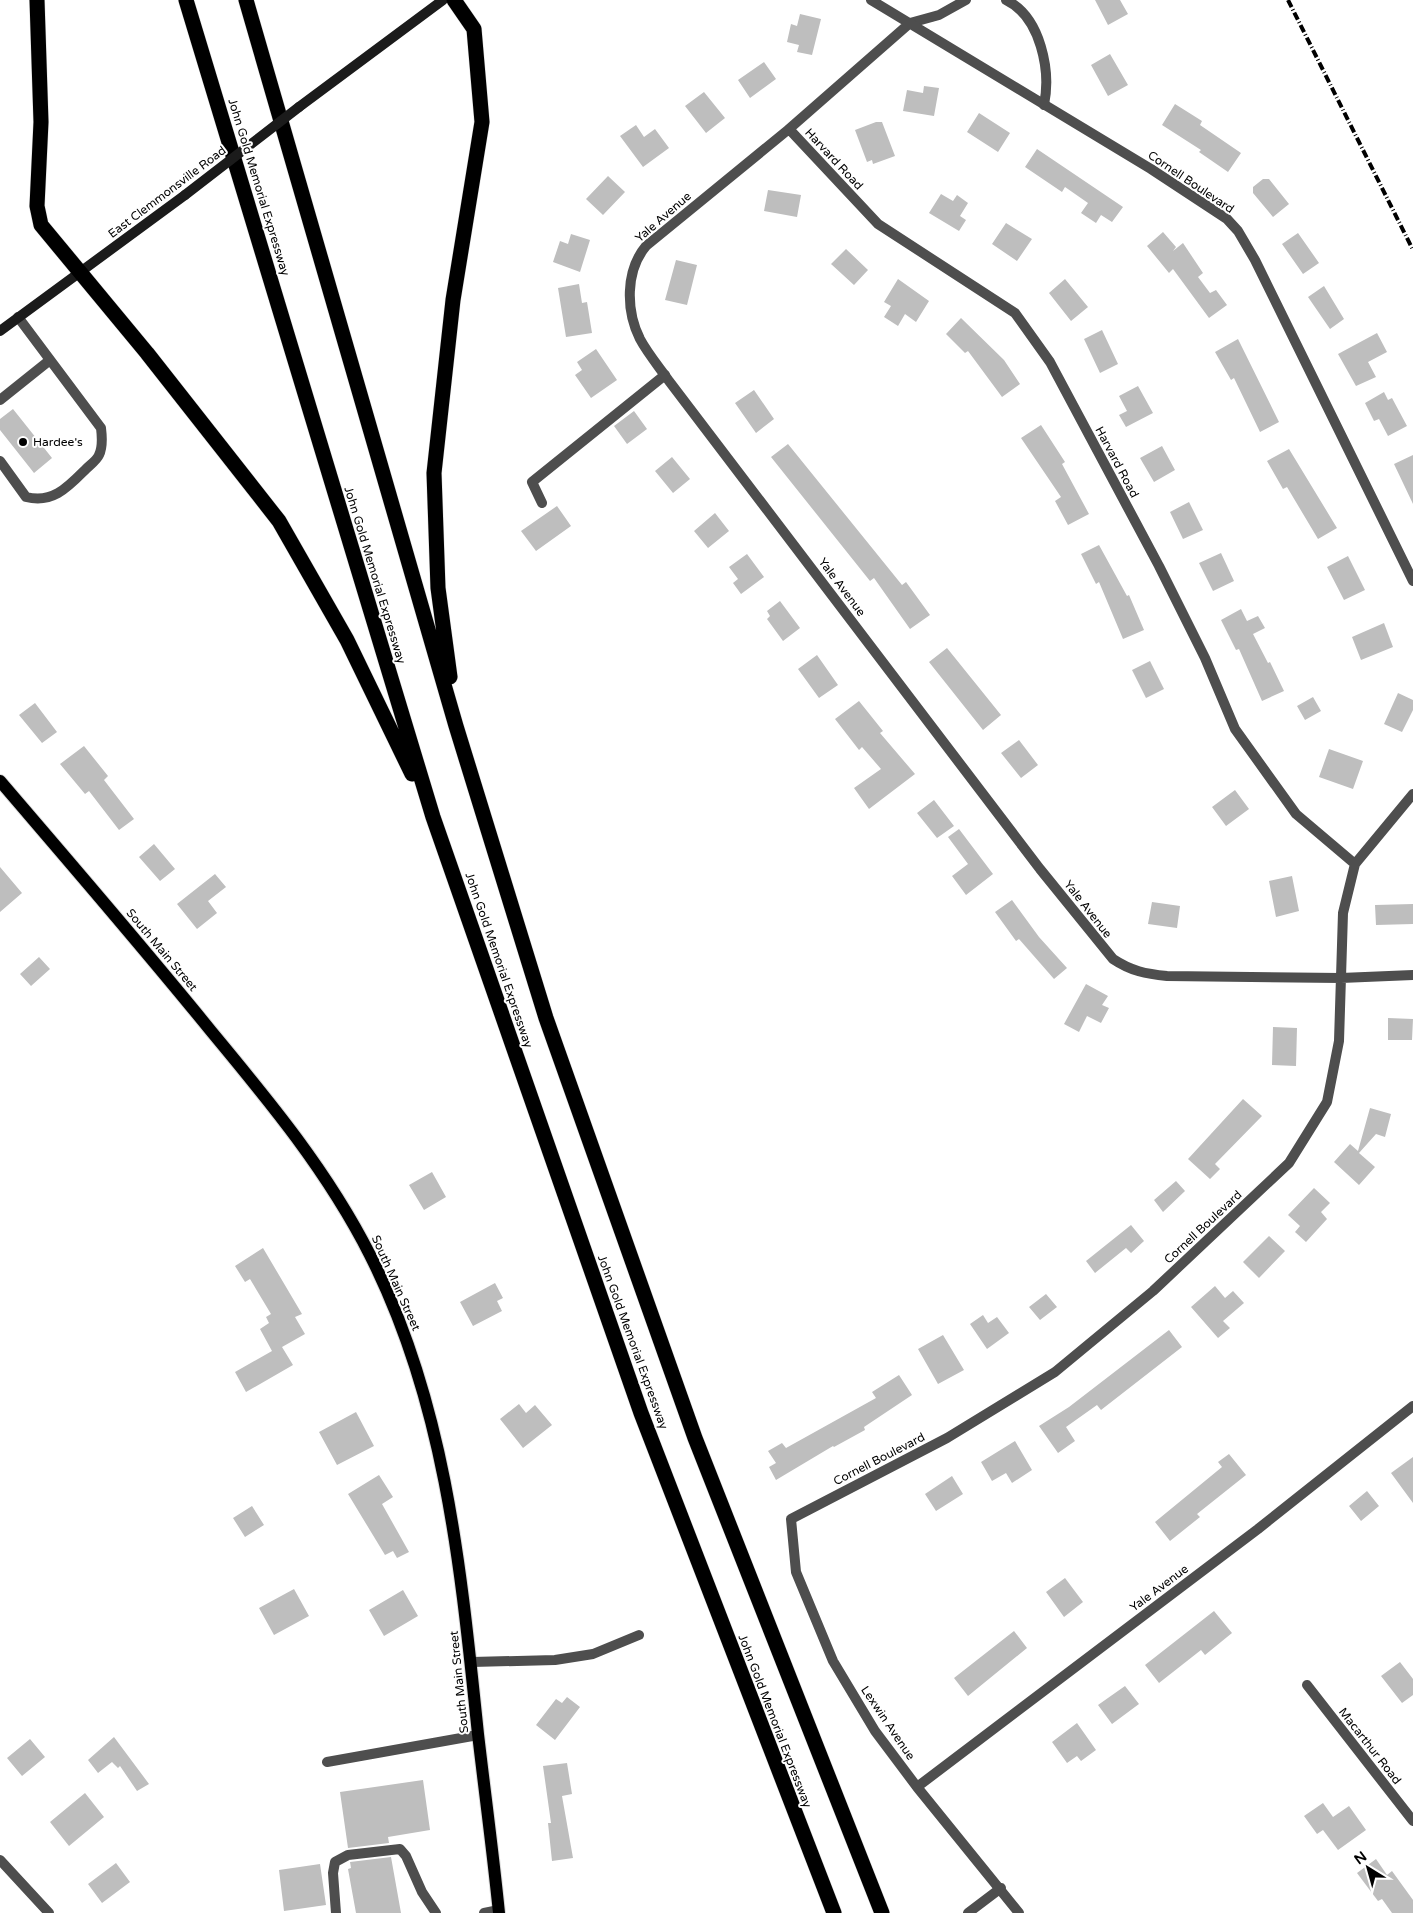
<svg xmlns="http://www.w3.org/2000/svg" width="1413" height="1913" viewBox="0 0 1413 1913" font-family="'Varela Round',sans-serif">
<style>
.building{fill:#bebebe}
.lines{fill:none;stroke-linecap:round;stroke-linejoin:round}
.primary-casing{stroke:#dbdbdb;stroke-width:14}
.highway-casing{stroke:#dbdbdb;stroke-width:16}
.lane{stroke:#4e4e4e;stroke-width:10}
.street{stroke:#4e4e4e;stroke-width:10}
.secondary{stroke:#1b1b1b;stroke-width:10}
.primary{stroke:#000;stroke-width:12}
.highway{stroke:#000;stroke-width:15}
.rail{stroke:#000;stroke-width:4;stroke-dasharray:8 2.5 1 2.5;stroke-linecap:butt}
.secondary-bridge{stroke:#1b1b1b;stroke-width:10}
.poi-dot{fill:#000;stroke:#fff;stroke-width:2}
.labels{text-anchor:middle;stroke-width:4;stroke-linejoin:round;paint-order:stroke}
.street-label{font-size:12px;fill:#000;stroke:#fff}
.poi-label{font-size:12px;fill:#000;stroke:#fff;text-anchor:start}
</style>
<rect width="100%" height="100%" fill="#fff"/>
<path class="building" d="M 1095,0 L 1120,0 L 1128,14 L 1108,25 Z
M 800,14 L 821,19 L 812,55 L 797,52 L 799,45 L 787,42 L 791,24 L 797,26 Z
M 1110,54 L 1128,85 L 1108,96 L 1091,65 Z
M 764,62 L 776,79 L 750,98 L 738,80 Z
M 924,86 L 939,88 L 934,116 L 903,111 L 907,90 L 923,93 Z
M 704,92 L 725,118 L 706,133 L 685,106 Z
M 1175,104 L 1202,121 L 1200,125 L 1241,153 L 1228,172 L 1199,152 L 1201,150 L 1162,125 Z
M 979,113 L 1010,133 L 998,152 L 967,132 Z
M 876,122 L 882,122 L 895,156 L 873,164 L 872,160 L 867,162 L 855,130 Z
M 636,125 L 644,137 L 655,129 L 669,148 L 643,167 L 620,136 Z
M 1037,149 L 1123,207 L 1112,222 L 1101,215 L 1096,223 L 1081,213 L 1088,203 L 1065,187 L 1062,192 L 1025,167 Z
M 608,176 L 625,192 L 603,215 L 586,199 Z
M 1263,179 L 1269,179 L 1289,204 L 1273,217 L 1253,193 L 1253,187 Z
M 768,190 L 801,195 L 797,217 L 764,211 Z
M 941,194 L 953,201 L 957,195 L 968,203 L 960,216 L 966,220 L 959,231 L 929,213 Z
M 1006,223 L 1032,239 L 1017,261 L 992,244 Z
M 1163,232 L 1176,247 L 1173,251 L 1183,243 L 1203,273 L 1198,277 L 1210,293 L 1216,290 L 1227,305 L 1209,318 L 1173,269 L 1169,273 L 1147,246 Z
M 1298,233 L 1319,263 L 1303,274 L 1282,244 Z
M 571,234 L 590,240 L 580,272 L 553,262 L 560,241 L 568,244 Z
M 846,249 L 868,270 L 854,285 L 831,264 Z
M 676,260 L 697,265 L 687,305 L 665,300 Z
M 898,279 L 929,301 L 916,322 L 905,314 L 898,326 L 884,317 L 891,306 L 884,302 Z
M 1065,279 L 1088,307 L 1071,321 L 1049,293 Z
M 579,284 L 582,303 L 587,302 L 592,333 L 566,337 L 558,288 Z
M 1324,286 L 1344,319 L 1330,329 L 1308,297 Z
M 961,318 L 1004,360 L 1020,384 L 1002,397 L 968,351 L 965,353 L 946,334 Z
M 1102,330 L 1118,364 L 1100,373 L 1084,339 Z
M 1377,333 L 1387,352 L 1368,362 L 1376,377 L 1356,386 L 1338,354 Z
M 1238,339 L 1279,422 L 1260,432 L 1234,378 L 1231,380 L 1215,352 Z
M 596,349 L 617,380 L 591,398 L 575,375 L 582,370 L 577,362 Z
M 1138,386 L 1153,413 L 1126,427 L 1119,415 L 1127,411 L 1119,396 Z
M 754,390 L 774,419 L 756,433 L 735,403 Z
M 1384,392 L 1388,400 L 1392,398 L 1407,426 L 1388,436 L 1379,419 L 1374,421 L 1365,403 Z
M 13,409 L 52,458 L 34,473 L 0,430 L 0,419 Z
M 634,411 L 647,429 L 627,444 L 614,426 Z
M 1041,425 L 1065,462 L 1062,464 L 1089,514 L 1068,525 L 1055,501 L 1061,497 L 1021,438 Z
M 788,444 L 902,585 L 906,582 L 930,615 L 910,629 L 874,578 L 870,581 L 771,457 Z
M 1162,446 L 1175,470 L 1154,482 L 1140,458 Z
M 1289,449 L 1337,528 L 1318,539 L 1287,487 L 1283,489 L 1267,461 Z
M 1413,455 L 1413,504 L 1394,464 Z
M 672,457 L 690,479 L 673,493 L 655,471 Z
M 1189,502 L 1203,530 L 1183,539 L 1170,512 Z
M 557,506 L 571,526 L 536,551 L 521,531 Z
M 715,513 L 729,531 L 708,548 L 694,531 Z
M 1099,545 L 1127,596 L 1129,595 L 1144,630 L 1123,639 L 1099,582 L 1096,584 L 1081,554 Z
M 1221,553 L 1234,581 L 1213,591 L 1199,563 Z
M 747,554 L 764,577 L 741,594 L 733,583 L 738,579 L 729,567 Z
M 1348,556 L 1365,590 L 1344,600 L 1327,567 Z
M 780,601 L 800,628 L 783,641 L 767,619 L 770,616 L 767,611 Z
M 1241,609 L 1247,621 L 1258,616 L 1265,628 L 1253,634 L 1268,663 L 1270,662 L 1284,691 L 1262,701 L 1239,649 L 1236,650 L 1221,620 Z
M 1384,623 L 1393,647 L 1361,660 L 1352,637 Z
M 947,648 L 1001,715 L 983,730 L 929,662 Z
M 817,655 L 838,685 L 819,698 L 798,669 Z
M 1150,661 L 1164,689 L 1146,698 L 1132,670 Z
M 1398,693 L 1413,700 L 1413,710 L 1402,732 L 1384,724 Z
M 1313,697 L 1321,711 L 1305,720 L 1297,706 Z
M 859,701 L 883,731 L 880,733 L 915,774 L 869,809 L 854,788 L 881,769 L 862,747 L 859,750 L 835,719 Z
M 35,703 L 57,732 L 42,743 L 19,715 Z
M 1019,740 L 1038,765 L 1021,778 L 1001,753 Z
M 84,746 L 108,776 L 104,780 L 134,819 L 119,830 L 89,791 L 85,794 L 60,764 Z
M 1329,749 L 1363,761 L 1353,789 L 1319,777 Z
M 1235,790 L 1249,809 L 1226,826 L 1212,807 Z
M 934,800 L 954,826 L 937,838 L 917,813 Z
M 959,829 L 993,874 L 966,895 L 952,876 L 968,864 L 948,837 Z
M 154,844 L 175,869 L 160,881 L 139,857 Z
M 0,867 L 22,893 L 0,912 Z
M 215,874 L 226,887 L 208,901 L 217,913 L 197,929 L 177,904 Z
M 1292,876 L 1299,911 L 1276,917 L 1269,881 Z
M 1012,900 L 1039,937 L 1067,968 L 1054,979 L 1019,939 L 1016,941 L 995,912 Z
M 1152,902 L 1180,906 L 1177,928 L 1148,924 Z
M 1413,904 L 1413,924 L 1376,925 L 1375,905 Z
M 39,957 L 50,969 L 31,986 L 20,974 Z
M 1086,984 L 1108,996 L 1102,1005 L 1109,1008 L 1101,1023 L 1087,1016 L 1079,1032 L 1064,1024 Z
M 1388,1018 L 1413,1019 L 1412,1040 L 1388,1040 Z
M 1273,1027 L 1297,1028 L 1296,1066 L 1272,1065 Z
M 1243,1099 L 1262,1116 L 1215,1164 L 1220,1169 L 1210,1179 L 1188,1159 Z
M 1370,1108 L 1391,1114 L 1385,1137 L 1376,1134 L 1359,1153 L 1375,1167 L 1359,1185 L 1334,1162 L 1350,1144 L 1358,1151 Z
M 432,1172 L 446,1197 L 424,1210 L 409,1185 Z
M 1176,1181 L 1185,1191 L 1163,1212 L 1154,1200 Z
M 1314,1188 L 1330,1203 L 1321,1212 L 1327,1219 L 1306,1242 L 1295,1232 L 1300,1226 L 1288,1215 Z
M 1131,1225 L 1144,1241 L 1131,1253 L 1126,1248 L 1095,1273 L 1086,1261 Z
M 1269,1236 L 1285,1251 L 1259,1278 L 1243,1262 Z
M 263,1248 L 302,1314 L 295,1317 L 305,1334 L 282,1347 L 293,1365 L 246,1392 L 235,1372 L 272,1351 L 260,1329 L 269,1323 L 266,1317 L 271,1314 L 250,1279 L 245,1282 L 235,1266 Z
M 495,1283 L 503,1298 L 497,1301 L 502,1311 L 473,1326 L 460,1302 Z
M 1215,1286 L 1225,1298 L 1233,1291 L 1244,1303 L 1223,1321 L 1230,1328 L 1218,1338 L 1191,1307 Z
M 1046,1294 L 1057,1307 L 1040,1320 L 1029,1307 Z
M 983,1315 L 988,1323 L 997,1317 L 1009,1333 L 987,1349 L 970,1324 Z
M 1169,1330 L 1182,1347 L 1101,1410 L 1097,1405 L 1066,1427 L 1075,1441 L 1058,1453 L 1039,1426 L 1069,1407 Z
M 943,1335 L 964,1370 L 938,1384 L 918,1349 Z
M 899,1375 L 912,1395 L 864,1427 L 865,1430 L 834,1447 L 833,1446 L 776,1480 L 769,1467 L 776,1463 L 768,1451 L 782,1443 L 786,1448 L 876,1398 L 872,1392 Z
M 519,1404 L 526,1413 L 535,1405 L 552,1425 L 523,1448 L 500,1419 Z
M 356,1412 L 374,1446 L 337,1465 L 319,1432 Z
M 1015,1441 L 1032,1470 L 1012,1483 L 1006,1473 L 992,1481 L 981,1462 Z
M 1229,1454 L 1246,1475 L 1197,1514 L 1200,1517 L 1170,1541 L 1155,1522 L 1222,1467 L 1218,1462 Z
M 1413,1457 L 1413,1503 L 1391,1473 Z
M 379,1475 L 393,1497 L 382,1504 L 409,1552 L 397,1558 L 393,1551 L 385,1555 L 348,1494 Z
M 952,1476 L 963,1494 L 936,1511 L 925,1494 Z
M 1367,1491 L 1379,1506 L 1361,1521 L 1349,1506 Z
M 252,1506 L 264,1525 L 245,1537 L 233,1518 Z
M 1065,1578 L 1083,1602 L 1064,1617 L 1046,1592 Z
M 294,1589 L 309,1616 L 274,1635 L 259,1608 Z
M 403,1590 L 418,1616 L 384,1636 L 369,1610 Z
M 1214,1611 L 1232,1633 L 1205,1655 L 1201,1650 L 1159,1683 L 1145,1665 Z
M 1014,1631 L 1027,1648 L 968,1696 L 954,1678 Z
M 1400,1662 L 1413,1679 L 1413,1695 L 1402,1703 L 1381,1676 Z
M 1125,1686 L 1139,1704 L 1112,1724 L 1098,1705 Z
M 567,1697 L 580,1707 L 555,1740 L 536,1725 L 556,1699 L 562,1703 Z
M 1077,1723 L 1096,1750 L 1081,1761 L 1077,1756 L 1067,1763 L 1052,1742 Z
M 114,1737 L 149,1784 L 137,1791 L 120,1766 L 118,1768 L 112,1762 L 98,1773 L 88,1760 Z
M 30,1739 L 45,1757 L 22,1776 L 7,1758 Z
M 567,1763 L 572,1794 L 562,1796 L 573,1858 L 552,1861 L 548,1823 L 551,1823 L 543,1766 Z
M 423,1780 L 430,1830 L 388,1837 L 389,1843 L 348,1848 L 340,1792 Z
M 85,1793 L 104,1817 L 69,1846 L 50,1822 Z
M 1323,1803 L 1333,1817 L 1349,1806 L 1366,1830 L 1338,1850 L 1323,1830 L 1317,1834 L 1304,1816 Z
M 391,1857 L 401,1913 L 356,1913 L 348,1869 L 351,1868 L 350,1862 Z
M 1376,1859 L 1387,1875 L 1392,1871 L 1413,1900 L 1413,1913 L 1392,1913 L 1382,1899 L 1378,1901 L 1357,1873 Z
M 116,1863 L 130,1882 L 102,1903 L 88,1884 Z
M 320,1864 L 326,1905 L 284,1911 L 279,1870 Z"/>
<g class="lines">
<g class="primary-casing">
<path id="primary" d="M 0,781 C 71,864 142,946 211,1031 C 270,1102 328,1172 370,1255 C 446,1405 461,1571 478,1734 C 485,1794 493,1853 499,1913"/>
</g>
<g class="highway-casing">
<path id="highway" d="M 37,0 L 41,122 L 37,206 L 41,225 L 147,353 L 279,521 L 347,640 L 412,774
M 186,0 L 433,817 L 641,1413 L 834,1913
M 246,0 L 456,726 L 546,1018 L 695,1438 L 882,1913
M 450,677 L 438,588 L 434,473 L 453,300 L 482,122 L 474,29 L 454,0"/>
</g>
<path class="lane" d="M 1006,0 C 1041,17 1051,71 1044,105
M 910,23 L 939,15 L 966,0
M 0,400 L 50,360
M 0,461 L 26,497 C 53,504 68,487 86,469 C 90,465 97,460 99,455 C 103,447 102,436 101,428 L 18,317
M 542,503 L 532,482 L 665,375
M 327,1762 L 478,1735
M 336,1913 L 333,1873 L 335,1862 L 348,1855 L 400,1849 L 406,1856 L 422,1892 L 436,1913
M 484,1913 L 499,1910"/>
<path class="street" d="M 871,0 L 1151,169 L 1227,219 L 1238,231 L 1255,260 L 1413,581
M 910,23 L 789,129 L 646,246 C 625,271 626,311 640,339 C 648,354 660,368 669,381 L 1040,869 L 1113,959 C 1131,971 1146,974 1167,976 L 1341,978 L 1413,975
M 789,129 L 878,224 L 1015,313 L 1050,362 L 1159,566 L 1205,658 L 1235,729 L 1296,814 L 1355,864
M 472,1662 L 555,1660 L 593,1654 L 639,1635
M 1307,1685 L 1413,1821
M 917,1787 L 1258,1529 L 1413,1406
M 0,1860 L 49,1913
M 968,1913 L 1001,1888
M 1019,1913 L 917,1787 L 875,1731 L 833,1661 L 796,1572 L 791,1519 L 947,1438 L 1055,1372 L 1153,1291 L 1289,1163 L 1327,1102 L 1339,1041 L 1343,913 L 1355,864 L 1413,794"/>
<path class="secondary" d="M 299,107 L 443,0
M 0,331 L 185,195"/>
<use href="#primary" class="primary"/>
<use href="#highway" class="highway"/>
<path class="rail" d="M 1288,0 L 1413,250"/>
<path class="secondary-bridge" d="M 185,195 L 299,107"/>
</g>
<circle class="poi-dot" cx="23" cy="442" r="5"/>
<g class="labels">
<g class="street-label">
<text transform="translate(834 159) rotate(47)" y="4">Harvard Road</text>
<text transform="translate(1191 182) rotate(34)" y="4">Cornell Boulevard</text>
<text transform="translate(259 187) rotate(73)" y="4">John Gold Memorial Expressway</text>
<text transform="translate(167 192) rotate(-37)" y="4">East Clemmonsville Road</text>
<text transform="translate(663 217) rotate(-41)" y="4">Yale Avenue</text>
<text transform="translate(1117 462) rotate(62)" y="4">Harvard Road</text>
<text transform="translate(375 575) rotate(73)" y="4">John Gold Memorial Expressway</text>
<text transform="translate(842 587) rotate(53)" y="4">Yale Avenue</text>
<text transform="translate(1088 909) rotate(52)" y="4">Yale Avenue</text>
<text transform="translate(162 950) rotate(50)" y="4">South Main Street</text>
<text transform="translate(499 960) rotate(71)" y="4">John Gold Memorial Expressway</text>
<text transform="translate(1203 1227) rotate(-43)" y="4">Cornell Boulevard</text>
<text transform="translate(396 1283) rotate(66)" y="4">South Main Street</text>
<text transform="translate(633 1342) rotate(70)" y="4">John Gold Memorial Expressway</text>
<text transform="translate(879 1459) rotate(-27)" y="4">Cornell Boulevard</text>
<text transform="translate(1159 1588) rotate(-37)" y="4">Yale Avenue</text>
<text transform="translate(459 1682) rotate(-96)" y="4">South Main Street</text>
<text transform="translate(775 1721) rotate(69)" y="4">John Gold Memorial Expressway</text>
<text transform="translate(888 1723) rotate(56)" y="4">Lexwin Avenue</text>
<text transform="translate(1370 1746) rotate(52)" y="4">Macarthur Road</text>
</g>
<g class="poi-label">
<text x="33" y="446">Hardee's</text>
</g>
</g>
<g transform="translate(1368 1868) rotate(323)" stroke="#ffffff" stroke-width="4" paint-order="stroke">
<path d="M0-4L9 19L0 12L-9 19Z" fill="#000000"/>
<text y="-8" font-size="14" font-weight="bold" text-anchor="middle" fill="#000000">N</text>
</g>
</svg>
